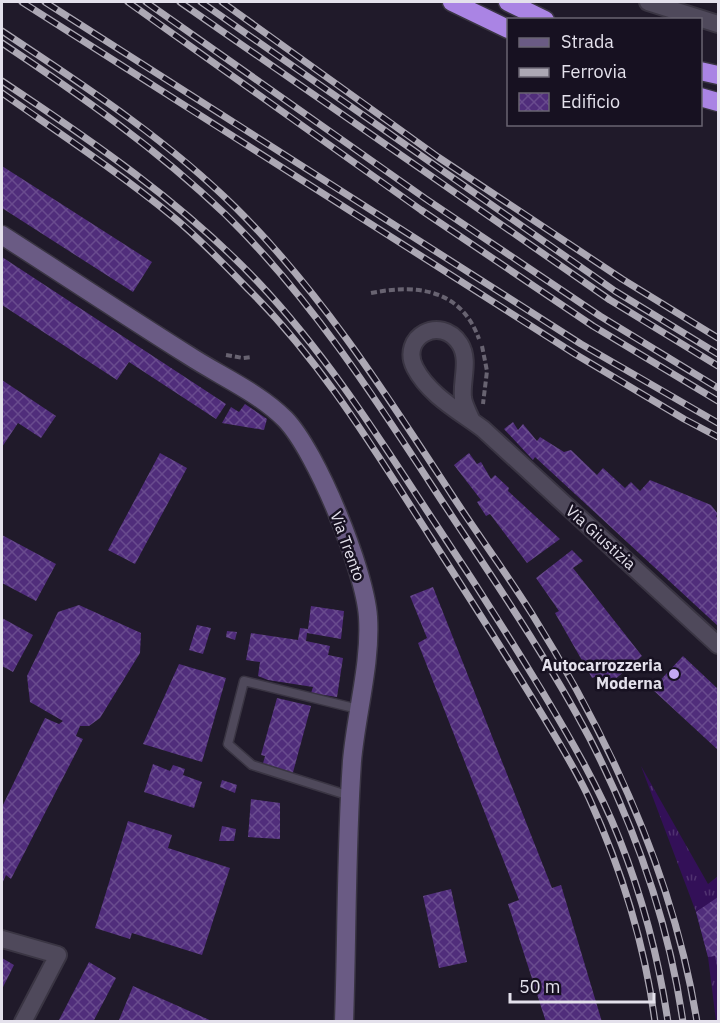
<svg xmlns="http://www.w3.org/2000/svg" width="720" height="1023" viewBox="0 0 720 1023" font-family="'IBM Plex Sans',sans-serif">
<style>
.grass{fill:url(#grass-tufts)}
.building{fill:url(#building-cross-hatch)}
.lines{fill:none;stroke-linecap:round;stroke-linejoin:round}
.lane-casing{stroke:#3a3543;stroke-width:11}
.street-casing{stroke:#3a3543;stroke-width:20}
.secondary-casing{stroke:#3a3543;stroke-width:21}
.highway-casing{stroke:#3a3543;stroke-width:21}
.path{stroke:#686371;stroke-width:4;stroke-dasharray:6 3;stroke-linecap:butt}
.lane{stroke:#4f495b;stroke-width:8}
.street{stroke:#4f495b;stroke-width:16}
.secondary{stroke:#6a5b84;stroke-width:18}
.highway{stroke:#aa84e4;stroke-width:18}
.rail-casing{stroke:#aca8b4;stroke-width:7}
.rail{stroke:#171121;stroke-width:4.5;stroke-dasharray:14;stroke-linecap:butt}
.poi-dot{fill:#c3a7f2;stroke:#171121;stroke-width:2}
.labels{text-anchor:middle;stroke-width:5;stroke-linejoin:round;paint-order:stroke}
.street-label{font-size:16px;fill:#e4e1ec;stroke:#171121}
.poi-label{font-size:16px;font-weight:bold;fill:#e4e1ec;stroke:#171121;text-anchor:end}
</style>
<defs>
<pattern id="grass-tufts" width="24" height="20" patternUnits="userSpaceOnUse" patternTransform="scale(1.5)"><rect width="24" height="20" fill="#331058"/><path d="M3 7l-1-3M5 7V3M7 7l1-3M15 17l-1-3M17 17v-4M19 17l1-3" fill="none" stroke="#503270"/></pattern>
<pattern id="building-cross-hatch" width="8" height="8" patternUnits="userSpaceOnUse" patternTransform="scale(1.5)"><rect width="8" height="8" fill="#502d7b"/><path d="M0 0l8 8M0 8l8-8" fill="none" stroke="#694b8e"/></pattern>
</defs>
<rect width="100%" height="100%" fill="#201a2a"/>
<path class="grass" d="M 641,766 L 708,884 L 718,876 L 718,1021 L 716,1021 L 708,957 L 696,912 Z"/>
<path class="building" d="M 2,166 L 152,262 L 133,292 L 2,208 Z
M 2,257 L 226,404 L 216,419 L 129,362 L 117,380 L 2,305 Z
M 2,380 L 56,416 L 41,438 L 18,423 L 2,447 Z
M 245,404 L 267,419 L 264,430 L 222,423 L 231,407 L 239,412 Z
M 513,422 L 518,430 L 523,424 L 537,441 L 540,437 L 564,452 L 571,450 L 597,475 L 603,468 L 625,488 L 631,482 L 640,491 L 650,480 L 711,505 L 718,514 L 716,516 L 718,519 L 718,626 L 535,457 L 533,460 L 504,429 Z
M 160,453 L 187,468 L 135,564 L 108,550 Z
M 469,453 L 477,464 L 481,462 L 491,479 L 495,475 L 509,488 L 508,491 L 560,539 L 527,563 L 490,514 L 486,516 L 477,502 L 481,500 L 454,465 Z
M 2,535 L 56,564 L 36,601 L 2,583 Z
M 572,550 L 583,561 L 573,568 L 642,656 L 613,681 L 602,683 L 597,676 L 592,678 L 555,613 L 559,611 L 536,578 Z
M 433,587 L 552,888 L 561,885 L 602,1022 L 546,1022 L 508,904 L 519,900 L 418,643 L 427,638 L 410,596 Z
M 79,605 L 141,633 L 140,653 L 100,718 L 89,726 L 80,726 L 76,736 L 83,739 L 11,879 L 6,875 L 2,884 L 2,807 L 45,718 L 59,724 L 63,721 L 30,702 L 27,676 L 58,612 Z
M 311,606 L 344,611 L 341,639 L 307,633 L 306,641 L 330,646 L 328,655 L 343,658 L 337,697 L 311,693 L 313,687 L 268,680 L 258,676 L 260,662 L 246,660 L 251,633 L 298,640 L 300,628 L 308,629 Z
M 2,618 L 33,635 L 13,672 L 2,666 Z
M 197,625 L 211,628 L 203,654 L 189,650 Z
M 227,631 L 237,632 L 235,640 L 226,637 Z
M 683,656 L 718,689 L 718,750 L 652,689 Z
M 179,664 L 226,678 L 202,762 L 143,744 Z
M 277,698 L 311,706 L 292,776 L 262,767 L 265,756 L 261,755 Z
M 153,764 L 170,771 L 173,765 L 185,769 L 183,775 L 202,782 L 194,808 L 144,792 Z
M 222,780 L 237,785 L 235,793 L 220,787 Z
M 251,799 L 280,803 L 280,839 L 248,837 Z
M 128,821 L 172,835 L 168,848 L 230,868 L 202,955 L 132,933 L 130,939 L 95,928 Z
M 222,826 L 236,829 L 234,841 L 219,841 Z
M 451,889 L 467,962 L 439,968 L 423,896 Z
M 718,897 L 718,966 L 717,966 L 715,956 L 708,957 L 696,912 Z
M 2,958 L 14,965 L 2,989 Z
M 89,962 L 116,978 L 93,1022 L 58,1022 Z
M 133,986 L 214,1022 L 119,1020 Z"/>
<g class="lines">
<g class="lane-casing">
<path id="lane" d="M 350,796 L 252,765 L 228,744 L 244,681 L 358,709"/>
</g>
<g class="street-casing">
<path id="street" d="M 648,2 L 718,24
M 471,419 C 468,412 464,405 463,398 C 461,381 470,360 460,344 C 441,314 399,337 415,368 C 429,395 459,411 483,429 L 718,645
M 2,939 L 58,955 L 23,1022"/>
</g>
<g class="secondary-casing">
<path id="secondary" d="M 2,235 C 64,275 126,316 188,355 C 220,376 258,392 285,419 C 317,452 365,571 368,617 C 371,664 356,714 352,761 C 346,847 347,935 344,1022"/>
</g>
<g class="highway-casing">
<path id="highway" d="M 452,2 L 508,29
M 508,2 L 545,20
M 700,71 L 718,75
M 700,97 L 718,102"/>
</g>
<path class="path" d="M 371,293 C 417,284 461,289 479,339
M 482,346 L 487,371 L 483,404
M 226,355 L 243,358 L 251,357"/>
<use href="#lane" class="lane"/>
<use href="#street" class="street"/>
<use href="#secondary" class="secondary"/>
<use href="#highway" class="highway"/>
<g class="rail-casing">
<path id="rail" d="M 22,2 L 575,354 L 684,419 L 718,437
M 45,2 L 581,344 L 718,423
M 128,2 L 421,210 L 593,326 L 718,401
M 146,2 L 426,199 L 600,316 L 718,388
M 180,2 L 610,300 L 718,366
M 201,2 L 615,291 L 718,354
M 222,2 L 438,157 L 622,279 L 718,338
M 2,31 C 83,85 165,138 235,207 C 321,292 386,394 452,495 C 478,535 507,574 532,614 C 610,739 674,876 697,1022
M 2,43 C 80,95 157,149 225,214 C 309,296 373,395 436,492 C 489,573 544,652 589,737 C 634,825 669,923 683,1022
M 2,81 C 92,141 183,203 258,282 C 328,356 381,441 437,526 C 473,580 508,635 542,691 C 570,738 599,787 619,838 C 642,896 659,960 668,1022
M 2,93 C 59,133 118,172 172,216 C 199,238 224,264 248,289 C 322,362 375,451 431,538 C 467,594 503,650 537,706 C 555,736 574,766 589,798 C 621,868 645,946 655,1022"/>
</g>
<use href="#rail" class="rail"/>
</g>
<circle class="poi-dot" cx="674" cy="674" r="6"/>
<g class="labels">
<g class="street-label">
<text transform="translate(601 537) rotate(42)" y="6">Via Giustizia</text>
<text transform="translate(348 546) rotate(70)" y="6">Via Trento</text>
</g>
<g class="poi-label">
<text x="662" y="671">Autocarrozzeria<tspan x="662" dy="18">Moderna</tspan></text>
</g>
</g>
<rect width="720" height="1023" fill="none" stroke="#e4e1ec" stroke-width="6"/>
<rect x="507" y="18" width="195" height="108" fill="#171121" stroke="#696472" stroke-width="1.5"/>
<rect x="519" y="38" width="30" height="9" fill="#6a5b84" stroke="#696472" stroke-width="1.5"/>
<text x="561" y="48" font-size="18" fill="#e4e1ec">Strada</text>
<rect x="519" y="68" width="30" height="9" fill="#aca8b4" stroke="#696472" stroke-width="1.5"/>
<text x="561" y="78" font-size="18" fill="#e4e1ec">Ferrovia</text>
<rect x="519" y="93" width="30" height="18" fill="url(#building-cross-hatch)" stroke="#696472" stroke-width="1.5"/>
<text x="561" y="108" font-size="18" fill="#e4e1ec">Edificio</text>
<path d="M510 993v9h144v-9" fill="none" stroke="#e4e1ec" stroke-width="3"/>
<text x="519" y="993" font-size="18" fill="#e4e1ec" stroke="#171121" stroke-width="4.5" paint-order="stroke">50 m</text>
</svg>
